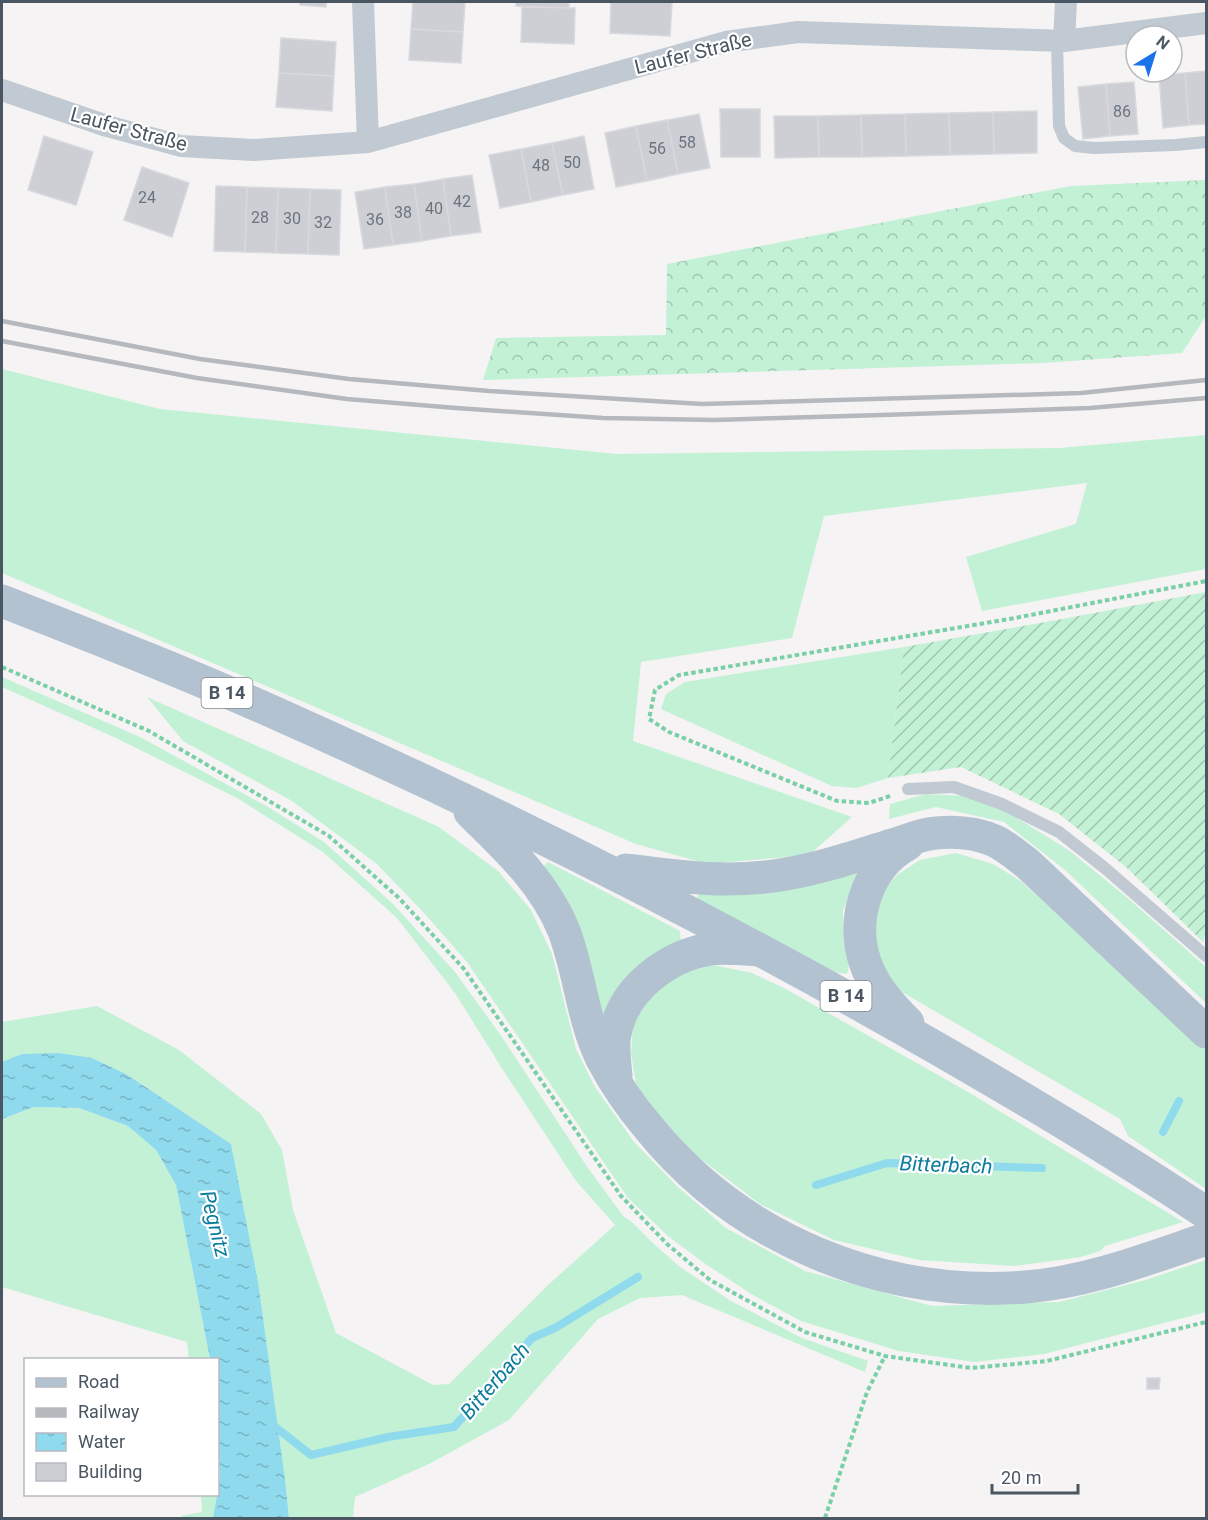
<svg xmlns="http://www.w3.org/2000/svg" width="1208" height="1520" viewBox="0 0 1208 1520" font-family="Roboto,sans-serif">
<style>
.grass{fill:#c3f1d5}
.forest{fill:url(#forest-crowns)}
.garden{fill:url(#garden-furrows)}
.water{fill:url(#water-ripples)}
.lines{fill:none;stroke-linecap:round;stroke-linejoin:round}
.stream{stroke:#90daee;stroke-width:8}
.building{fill:#cdcfd5;stroke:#d7d9de;stroke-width:1.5}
.path{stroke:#7ad0a6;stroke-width:4;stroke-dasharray:4.5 3;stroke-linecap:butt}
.service{stroke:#c1cad2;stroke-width:12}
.minor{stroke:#c1cad2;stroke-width:22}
.primary{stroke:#b3c2d1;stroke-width:33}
.rail{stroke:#b5b8bd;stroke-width:4.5}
.labels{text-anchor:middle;stroke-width:4.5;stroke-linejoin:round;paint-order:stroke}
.number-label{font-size:16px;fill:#6b747e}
.shield{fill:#fff;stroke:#808990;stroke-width:1.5}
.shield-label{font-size:18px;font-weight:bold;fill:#4a5661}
.street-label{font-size:20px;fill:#4a5661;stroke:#fff}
.water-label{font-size:21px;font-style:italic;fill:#0c7c9b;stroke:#fff}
</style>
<defs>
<pattern id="forest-crowns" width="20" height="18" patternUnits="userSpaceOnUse" patternTransform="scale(1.5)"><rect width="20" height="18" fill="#c3f1d5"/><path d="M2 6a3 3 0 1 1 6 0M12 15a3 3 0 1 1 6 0" fill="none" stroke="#a0c6b0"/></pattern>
<pattern id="garden-furrows" width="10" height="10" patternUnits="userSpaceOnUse" patternTransform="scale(1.5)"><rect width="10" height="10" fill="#c3f1d5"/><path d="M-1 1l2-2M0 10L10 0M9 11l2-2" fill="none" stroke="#a0c6b0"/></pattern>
<pattern id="water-ripples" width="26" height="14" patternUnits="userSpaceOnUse" patternTransform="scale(1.5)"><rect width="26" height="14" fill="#90daee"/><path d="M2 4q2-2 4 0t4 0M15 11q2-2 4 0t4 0" fill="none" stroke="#78b4c4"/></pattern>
</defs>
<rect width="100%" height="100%" fill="#f5f3f3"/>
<path class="grass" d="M 2,369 L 160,409 L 617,454 L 1060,448 L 1206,435 L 1206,569 L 982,611 L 966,557 L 1076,524 L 1087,483 L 824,516 L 792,638 L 641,662 L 633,741 L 852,817 L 809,855 L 707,864 L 636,844 L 2,573 Z
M 904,647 L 888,778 L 856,788 L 832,786 L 661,709 L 666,694 L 685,682 Z
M 2,677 L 140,737 L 268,807 L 324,842 L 393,904 L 455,972 L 502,1037 L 588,1168 L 624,1217 L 632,1222 L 654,1244 L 680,1267 L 731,1301 L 802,1338 L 868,1361 L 865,1372 L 682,1295 L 640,1298 L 598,1319 L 509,1420 L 431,1463 L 355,1497 L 353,1518 L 289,1518 C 276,1393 253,1268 231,1144 L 126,1074 L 92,1058 L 22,1054 L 2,1062 L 2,1022 L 97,1006 L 179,1050 L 261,1114 L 282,1150 L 293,1210 L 336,1333 L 433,1385 L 449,1384 L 547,1286 L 615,1225 L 576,1181 L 503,1070 L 455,993 L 397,918 L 323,852 L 237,798 L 116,738 L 2,687 Z
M 147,697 L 439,827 L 498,871 L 531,910 L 552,954 L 576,1049 L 595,1087 L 634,1142 L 679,1188 L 726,1228 L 805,1271 L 932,1306 L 1059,1302 L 1142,1281 L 1206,1260 L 1206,1312 L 1044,1354 L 974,1362 L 899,1351 L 801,1321 L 753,1295 L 707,1265 L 669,1237 L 628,1198 L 467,962 L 425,914 L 377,864 L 292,801 L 183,741 Z
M 926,794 L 964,796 L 1003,809 L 1070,851 L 1130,900 L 1206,967 L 1206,1003 L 1065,870 L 1004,822 L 936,807 L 889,819 L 890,804 Z
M 956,853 L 993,864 L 1022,882 L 1206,1051 L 1206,1189 L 1128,1136 L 1120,1119 L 902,992 L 880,969 L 872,950 L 877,897 L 897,875 L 920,860 Z
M 548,862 L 680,931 L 681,942 L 604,1019 L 542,868 Z
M 862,866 L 843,910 L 844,944 L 849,966 L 847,974 L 832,972 L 696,898 L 703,889 Z
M 709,964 L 752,973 L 784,988 L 968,1092 L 1183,1222 L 1105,1246 L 1100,1251 L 1081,1257 L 1014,1266 L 919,1260 L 834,1240 L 760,1204 L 693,1153 L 656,1112 L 636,1084 L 631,1053 L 633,1025 L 648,991 L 676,972 Z
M 34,1107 L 79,1108 L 128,1126 L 156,1150 L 176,1185 L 210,1359 L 189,1359 L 187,1342 L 2,1287 L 2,1119 Z
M 201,1495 L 217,1495 L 213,1518 L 180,1518 L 181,1516 L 202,1512 Z"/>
<path class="forest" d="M 1206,180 L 1206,316 L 1182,353 L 1043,363 L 483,380 L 496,338 L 666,335 L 667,264 L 1071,186 Z"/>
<path class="garden" d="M 1206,592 L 1206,932 L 1203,942 L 1126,867 L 1059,814 L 961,767 L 888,778 L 904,647 L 1057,620 Z"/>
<path class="water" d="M 59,1053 L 92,1058 L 126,1074 L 231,1144 L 258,1282 L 285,1479 L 289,1518 L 213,1518 L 220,1478 L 218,1422 L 218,1360 L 210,1359 L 176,1185 L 156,1150 L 128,1126 L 79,1108 L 34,1107 L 2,1119 L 2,1062 L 22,1054 Z"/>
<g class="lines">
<path class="stream" d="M 1163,1132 L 1179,1101
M 816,1185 L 887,1163 L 1042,1168
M 269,1422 L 311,1455 L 388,1437 L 454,1427 L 532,1338 L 555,1328 L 638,1277"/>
</g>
<path class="building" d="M 300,2 L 326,2 L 326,7 L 300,5 Z
M 413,2 L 465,2 L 463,32 L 411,29 Z
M 516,2 L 569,2 L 569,8 L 516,6 Z
M 611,2 L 672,2 L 670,36 L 610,33 Z
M 522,7 L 575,8 L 574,44 L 521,42 Z
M 411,29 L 463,32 L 461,63 L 409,60 Z
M 281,38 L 336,42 L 334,76 L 279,73 Z
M 1206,71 L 1206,124 L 1189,125 L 1185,73 Z
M 279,73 L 334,76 L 332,111 L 276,107 Z
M 1185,73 L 1189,125 L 1163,128 L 1159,75 Z
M 1134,82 L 1138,134 L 1110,136 L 1106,84 Z
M 1106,84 L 1110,136 L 1083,139 L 1078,87 Z
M 720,109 L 760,109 L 760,157 L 721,157 Z
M 1037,111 L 1037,153 L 994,154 L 993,112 Z
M 993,112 L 994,154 L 950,155 L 949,113 Z
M 949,113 L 950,155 L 906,156 L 905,114 Z
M 699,114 L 710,168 L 678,174 L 667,120 Z
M 905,114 L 906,156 L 862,157 L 861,115 Z
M 861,115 L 862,157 L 819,157 L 818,116 Z
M 774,116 L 818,116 L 819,157 L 775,158 Z
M 667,120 L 678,174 L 647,181 L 636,126 Z
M 636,126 L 647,181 L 616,187 L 605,133 Z
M 44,136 L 93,152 L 76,205 L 28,190 Z
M 584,136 L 594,189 L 563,195 L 552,143 Z
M 552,143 L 563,195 L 531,202 L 521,149 Z
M 521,149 L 531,202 L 500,208 L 489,155 Z
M 142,167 L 189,183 L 172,237 L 124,220 Z
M 472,175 L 481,232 L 451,236 L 443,179 Z
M 443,179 L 451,236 L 422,241 L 414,184 Z
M 414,184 L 422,241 L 393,245 L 385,187 Z
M 216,186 L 247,187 L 245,252 L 214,251 Z
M 247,187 L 278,188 L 276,253 L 245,252 Z
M 385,187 L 393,245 L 364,249 L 355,192 Z
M 278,188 L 310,189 L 308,254 L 276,253 Z
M 310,189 L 341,190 L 339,255 L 308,254 Z
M 1147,1378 L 1160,1378 L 1159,1389 L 1147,1389 Z"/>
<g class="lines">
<path class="path" d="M 2,667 L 149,731 L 329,836 L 399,898 L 464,969 L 621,1196 L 667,1244 L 710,1280 L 805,1332 L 885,1356 L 971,1368 L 1047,1361 L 1206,1322
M 890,796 L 869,803 L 837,801 L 669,732 L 649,719 L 655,690 L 679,675 L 1015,618 L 1206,581
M 825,1518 L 867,1392 L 885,1356"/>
<path class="service" d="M 1057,41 L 1059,126 L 1064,138 L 1075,146 L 1094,148 L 1175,145 L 1206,142
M 908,789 L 954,787 L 1002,804 L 1059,832 L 1106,869 L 1206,956"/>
<path class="minor" d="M 363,2 L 368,142
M 1064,41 L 1066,2
M 2,90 L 107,126 L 181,146 L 254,150 L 368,142 L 726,42 L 798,32 L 1064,41 L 1206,23"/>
<path class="primary" d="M 2,601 C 99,639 196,677 291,720 C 484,806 672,900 857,1003 C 975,1069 1093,1138 1206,1213
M 470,812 C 506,847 545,883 564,931 C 580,973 582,1018 602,1059 C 615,1084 631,1107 649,1128 C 740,1240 882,1298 1026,1287 C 1088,1282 1147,1259 1206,1239
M 908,844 C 864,868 848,927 869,972 C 877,991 894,1009 908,1023
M 626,870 C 680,877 731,884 786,874 C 822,868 857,856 892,845 C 906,841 921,834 936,833 C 955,831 977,833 995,841 C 1007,847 1018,856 1029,865 L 1206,1032
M 616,1076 C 615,1062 612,1047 615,1034 C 623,989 667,956 710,949 C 725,947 742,949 757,950"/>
<path class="rail" d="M 2,321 L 200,359 L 349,379 L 489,391 L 702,404 L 1081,393 L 1206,380
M 2,341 L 197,378 L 347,399 L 456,408 L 603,418 L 715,420 L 882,415 L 1090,408 L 1206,398"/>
</g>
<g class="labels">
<g class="number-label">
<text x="1122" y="117">86</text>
<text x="687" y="148">58</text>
<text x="657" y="154">56</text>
<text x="572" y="168">50</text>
<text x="541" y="171">48</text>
<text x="147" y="203">24</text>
<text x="462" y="207">42</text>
<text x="434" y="214">40</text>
<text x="403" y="218">38</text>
<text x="260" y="223">28</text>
<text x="292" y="224">30</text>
<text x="375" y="225">36</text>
<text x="323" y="228">32</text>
</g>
<g class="shield">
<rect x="201.5" y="678" width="51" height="30" rx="4.5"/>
<rect x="820.5" y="981" width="51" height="30" rx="4.5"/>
</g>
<g class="shield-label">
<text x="227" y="699">B 14</text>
<text x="846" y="1002">B 14</text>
</g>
<g class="street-label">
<text transform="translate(693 53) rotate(-14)" y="7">Laufer Straße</text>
<text transform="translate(129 129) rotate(15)" y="7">Laufer Straße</text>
</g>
<g class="water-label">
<text transform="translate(946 1165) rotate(2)" y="7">Bitterbach</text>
<text transform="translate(215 1224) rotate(76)" y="7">Pegnitz</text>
<text transform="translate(495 1381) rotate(-49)" y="7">Bitterbach</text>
</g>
</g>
<rect width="1208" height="1520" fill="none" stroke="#4a5661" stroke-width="6"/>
<rect x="24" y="1358" width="195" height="138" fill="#ffffff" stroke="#b7bbc0" stroke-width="1.5"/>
<rect x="36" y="1378" width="30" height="9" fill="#b3c2d1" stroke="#b7bbc0" stroke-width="1.5"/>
<text x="78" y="1388" font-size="18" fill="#4a5661">Road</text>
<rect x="36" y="1408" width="30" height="9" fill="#b5b8bd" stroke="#b7bbc0" stroke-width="1.5"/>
<text x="78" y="1418" font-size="18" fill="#4a5661">Railway</text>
<rect x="36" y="1433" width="30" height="18" fill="url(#water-ripples)" stroke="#b7bbc0" stroke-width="1.5"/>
<text x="78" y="1448" font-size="18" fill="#4a5661">Water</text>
<rect x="36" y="1463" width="30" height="18" fill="#cdcfd5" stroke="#b7bbc0" stroke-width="1.5"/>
<text x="78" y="1478" font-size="18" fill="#4a5661">Building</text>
<g transform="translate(1154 54) rotate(38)"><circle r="28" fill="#ffffff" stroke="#b7bbc0" stroke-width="1.5"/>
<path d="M0-4.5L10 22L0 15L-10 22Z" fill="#1a73e8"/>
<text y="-9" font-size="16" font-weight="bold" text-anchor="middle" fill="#4a5661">N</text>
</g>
<path d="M992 1484v9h86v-9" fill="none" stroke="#4a5661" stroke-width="3"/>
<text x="1001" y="1484" font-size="18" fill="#4a5661" stroke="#ffffff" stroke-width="4.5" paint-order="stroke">20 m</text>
</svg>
